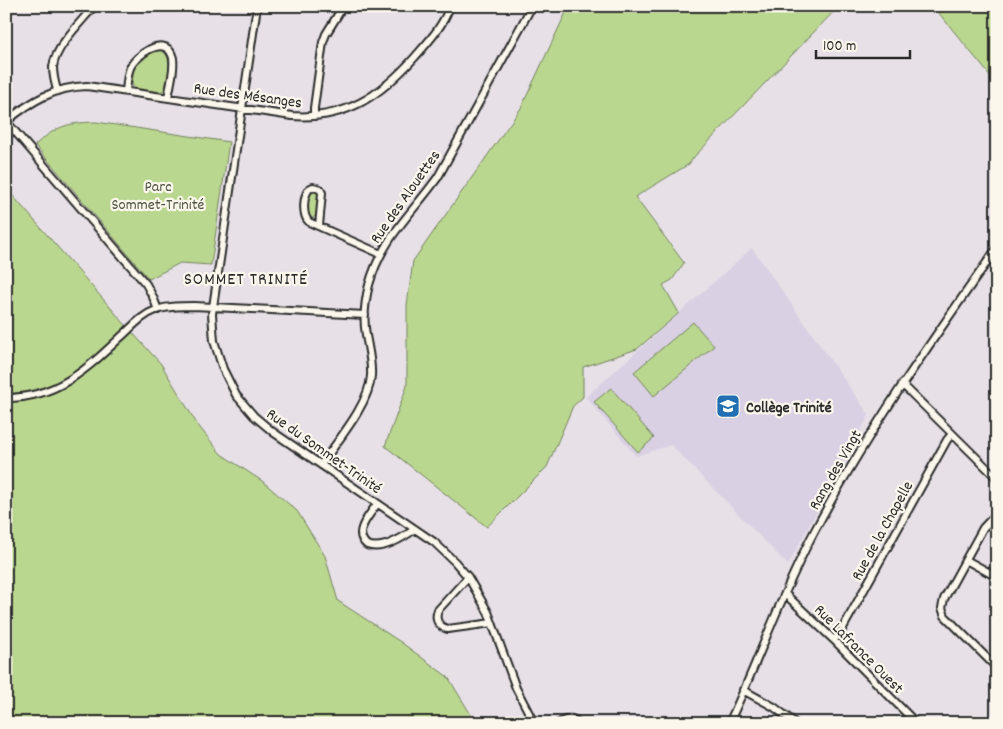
<svg xmlns="http://www.w3.org/2000/svg" width="1003" height="729" viewBox="0 0 1003 729" font-family="Dekko,sans-serif">
<style>
.built{fill:#d9d0e3}
.green{fill:#bad78f;stroke:#72815d}
.lines{fill:none;stroke-linecap:round;stroke-linejoin:round}
.minor-casing{stroke:#2b2b2b;stroke-width:10}
.minor{stroke:#fbf7ec;stroke-width:6}
.labels{text-anchor:middle;stroke-width:4.5;stroke-linejoin:round;paint-order:stroke}
.street-label{font-size:16px;fill:#2b2b2b;stroke:#fbf7ec}
.park-label{font-size:16px;fill:#4f5644;stroke:#fbf7ec}
.poi-label{font-size:16px;font-weight:bold;fill:#2b2b2b;stroke:#fbf7ec;text-anchor:start}
.neighbourhood-label{font-size:18px;letter-spacing:1px;fill:#2b2b2b;stroke:#fbf7ec}
</style>
<rect width="100%" height="100%" fill="#e7e0e7"/>
<filter id="ink" filterUnits="userSpaceOnUse"><feTurbulence type="fractalNoise" baseFrequency=".02" numOctaves="2"/><feDisplacementMap in="SourceGraphic" scale="10" xChannelSelector="R" yChannelSelector="G"/><feConvolveMatrix kernelMatrix="1 2 1 2 8 2 1 2 1" color-interpolation-filters="sRGB"/></filter>
<g filter="url(#ink)">
<path class="built" d="M 752,248 L 869,415 L 788,565 L 671,445 L 636,456 L 586,397 Z"/>
<path class="green" d="M 569,6 L 839,6 L 694,157 L 689,164 L 635,197 L 684,263 L 672,280 L 663,285 L 679,313 L 637,349 L 583,367 L 583,397 L 573,406 L 547,467 L 487,527 L 385,446 L 407,386 L 407,305 L 413,261 L 521,108 Z
M 933,6 L 997,6 L 997,84 Z
M 161,50 C 174,57 168,79 164,90 L 160,92 L 134,88 L 132,84 L 134,68 L 152,52 Z
M 96,122 L 229,142 L 211,265 L 180,263 L 149,279 L 35,145 C 57,126 66,123 96,122 Z
M 6,188 L 130,330 L 161,364 L 197,424 L 221,454 L 262,481 L 297,511 L 325,556 L 338,601 L 402,643 L 448,677 L 476,723 L 6,723 Z
M 312,192 L 317,192 L 318,195 L 317,214 L 312,219 L 309,217 C 307,210 307,197 312,192 Z
M 693,322 L 714,346 L 654,396 L 634,372 Z
M 611,388 L 654,438 L 638,452 L 594,402 Z"/>
<g class="lines">
<g class="minor-casing">
<path id="minor" d="M 257,6 L 212,314 L 214,341 L 223,369 L 236,395 L 254,416 L 273,432 L 434,542 L 455,562 L 468,577 L 488,612 L 516,688 L 534,723
M 57,90 C 55,83 53,75 53,67 C 55,47 81,22 94,6
M 126,91 C 127,84 127,75 130,68 C 135,56 164,34 172,55 C 176,63 170,87 168,97
M 314,116 L 314,108 L 323,42 L 326,34 L 339,13
M 6,121 L 146,284 L 153,297 L 158,310
M 7,121 C 31,101 55,87 87,86 L 292,116 C 346,120 381,95 415,57 C 429,41 443,26 450,6
M 319,226 L 322,193 L 320,189 L 313,187 L 309,189 C 303,197 302,215 309,222 L 381,254
M 902,384 L 997,478
M 6,398 C 57,398 87,369 122,336 C 132,327 142,315 156,310 C 168,306 181,306 194,306 L 365,315
M 321,465 C 337,441 369,405 371,376 C 372,362 368,348 366,335 C 363,319 365,301 369,285 C 382,238 411,215 438,177 L 532,6
M 377,504 C 369,516 352,533 367,545 C 382,551 404,537 415,529
M 997,513 L 983,528 L 944,599 L 942,608 L 945,616 L 997,668
M 966,560 L 997,577
M 468,577 L 438,610 C 434,620 439,627 448,629 L 492,623
M 785,594 L 834,640 L 916,723
M 834,640 L 839,635 L 947,440 L 952,434
M 743,690 L 774,707 L 795,723
M 559,723 C 566,719 572,716 578,723
M 729,723 C 759,660 781,594 814,532 C 867,432 932,340 997,248"/>
</g>
<use href="#minor" class="minor"/>
</g>
</g>
<defs>
<g id="school-square" transform="scale(1.25)"><rect x="-9" y="-9" width="18" height="18" rx="4" fill="#1f6fb2" stroke="#fbf7ec"/><path d="M0-5L7-2L0 1L-7-2ZM-4 1L0 2.5L4 1V4Q0 6-4 4Z" fill="#fff"/></g>
</defs>
<g fill-rule="evenodd">
<use href="#school-square" x="728" y="406"/>
</g>
<g class="labels">
<g class="street-label">
<text transform="translate(248 94) rotate(8)" y="6">Rue des Mésanges</text>
<text transform="translate(404 196) rotate(-55)" y="6">Rue des Alouettes</text>
<text transform="translate(325 450) rotate(35)" y="6">Rue du Sommet-Trinité</text>
<text transform="translate(834 469) rotate(-60)" y="6">Rang des Vingt</text>
<text transform="translate(881 530) rotate(-61)" y="6">Rue de la Chapelle</text>
<text transform="translate(860 648) rotate(45)" y="6">Rue Lafrance Ouest</text>
</g>
<g class="park-label">
<text x="158" y="191">Parc<tspan x="158" dy="18">Sommet-Trinité</tspan></text>
</g>
<g class="poi-label">
<text x="746" y="412">Collège Trinité</text>
</g>
<g class="neighbourhood-label">
<text x="246" y="284">SOMMET TRINITÉ</text>
</g>
</g>
<rect width="1003" height="729" fill="none" stroke="#fbf7ec" stroke-width="25"/>
<rect x="12" y="12" width="978" height="704" fill="none" stroke="#2b2b2b" stroke-width="2" filter="url(#ink)"/>
<path d="M816 50v8h94v-8" fill="none" stroke="#2b2b2b" stroke-width="2.5"/>
<text x="823" y="50" font-size="15" fill="#2b2b2b" stroke="#fbf7ec" stroke-width="4" paint-order="stroke">100 m</text>
</svg>
